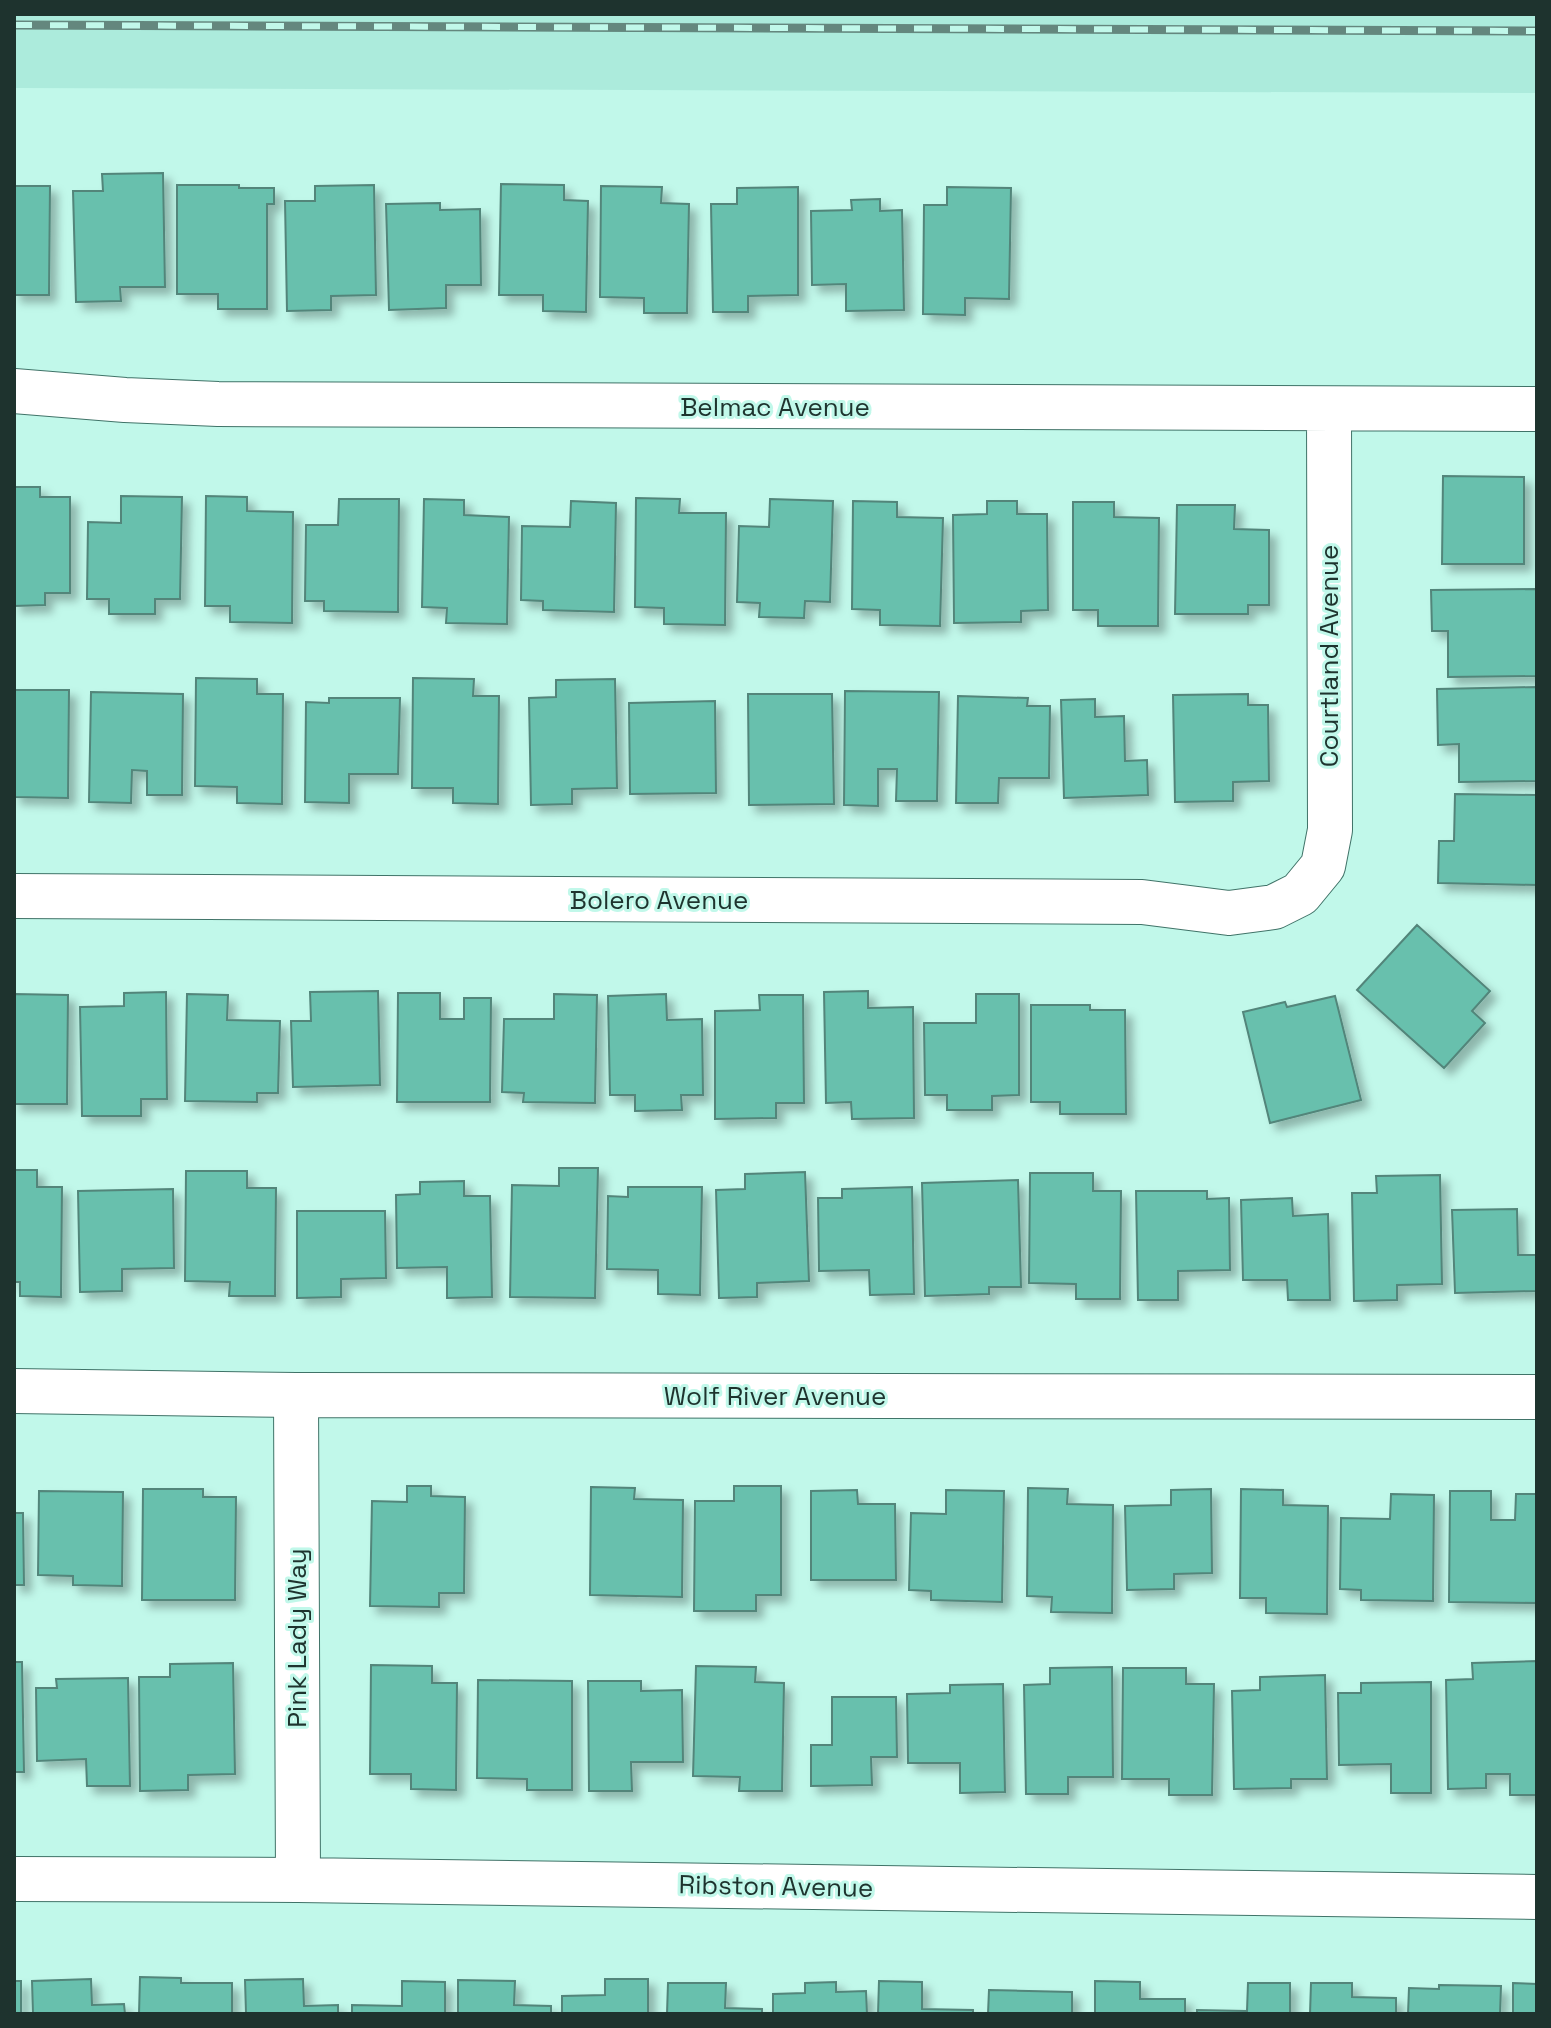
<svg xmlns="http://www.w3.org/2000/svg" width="1551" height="2028" viewBox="0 0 1551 2028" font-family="'Space Grotesk',sans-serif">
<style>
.built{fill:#acebdc}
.building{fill:#67c0ad;stroke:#52857a;stroke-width:2;filter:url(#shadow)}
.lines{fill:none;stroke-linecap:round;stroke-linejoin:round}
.minor-casing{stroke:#407368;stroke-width:46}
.minor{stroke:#fff;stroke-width:44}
.rail-casing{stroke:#64877e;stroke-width:9}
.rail{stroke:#c1f8ea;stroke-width:6;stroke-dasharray:18;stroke-linecap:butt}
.labels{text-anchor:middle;stroke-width:6;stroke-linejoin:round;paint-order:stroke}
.street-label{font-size:26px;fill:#1e332e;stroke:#c1f8ea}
</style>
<defs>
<filter id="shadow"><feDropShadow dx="7" dy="7" stdDeviation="4" flood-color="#0004"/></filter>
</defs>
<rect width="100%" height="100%" fill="#c1f8ea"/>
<path class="built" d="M 14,14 L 1537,14 L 1537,93 L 14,88 Z"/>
<path class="building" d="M 163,173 L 165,287 L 120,287 L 121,301 L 76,302 L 73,191 L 103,191 L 102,174 Z
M 501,184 L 564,185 L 564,200 L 588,201 L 586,312 L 543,311 L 543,295 L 499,295 Z
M 177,185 L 239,185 L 239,188 L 274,188 L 274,204 L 267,204 L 267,309 L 218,309 L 218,294 L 177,294 Z
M 374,185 L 376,295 L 331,296 L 331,310 L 287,311 L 285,201 L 315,201 L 315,186 Z
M 14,186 L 50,186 L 49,295 L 14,295 Z
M 601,186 L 662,187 L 661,203 L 689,204 L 687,313 L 644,313 L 644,298 L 600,297 Z
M 798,187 L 798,295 L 748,296 L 748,312 L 713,312 L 711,204 L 737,204 L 737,188 Z
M 947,187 L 1011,188 L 1009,299 L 965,298 L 965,315 L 923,314 L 924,205 L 947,205 Z
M 880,199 L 880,211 L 902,210 L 904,310 L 846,311 L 846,284 L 812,285 L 811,211 L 852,210 L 851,200 Z
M 440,203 L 440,210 L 480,209 L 481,285 L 446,285 L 446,308 L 389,310 L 386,204 Z
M 1443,476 L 1524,477 L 1524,564 L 1442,564 Z
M 14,487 L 40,487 L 40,497 L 70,497 L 70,593 L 45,593 L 45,605 L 14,606 Z
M 121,496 L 182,497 L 180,599 L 155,599 L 155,614 L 109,614 L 109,599 L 87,599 L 88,522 L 121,523 Z
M 206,496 L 247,497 L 247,511 L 293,512 L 292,623 L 230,622 L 230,606 L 205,606 Z
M 636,498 L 680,499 L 679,513 L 726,513 L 725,625 L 664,624 L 664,608 L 635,607 Z
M 339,499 L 399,499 L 398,612 L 324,611 L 324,601 L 305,601 L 306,525 L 338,525 Z
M 424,499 L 464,500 L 464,515 L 509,517 L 507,624 L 446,623 L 447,608 L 422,607 Z
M 770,499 L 833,501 L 830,602 L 805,601 L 804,618 L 759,617 L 760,603 L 737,602 L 739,526 L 769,527 Z
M 571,501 L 616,503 L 614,612 L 543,610 L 543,601 L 521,600 L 522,526 L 570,527 Z
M 853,501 L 897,502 L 897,517 L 943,518 L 940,626 L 880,625 L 880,610 L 852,609 Z
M 987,501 L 1017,501 L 1017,514 L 1047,514 L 1048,610 L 1021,611 L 1021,622 L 954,623 L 953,515 L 987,514 Z
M 1073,502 L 1114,502 L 1114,517 L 1159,518 L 1158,626 L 1098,626 L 1098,610 L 1073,610 Z
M 1177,505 L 1235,505 L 1234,529 L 1269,530 L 1269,605 L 1248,605 L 1248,614 L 1175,614 Z
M 1537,589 L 1537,676 L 1448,677 L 1448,631 L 1432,631 L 1431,590 Z
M 196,678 L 257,679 L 257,694 L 283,694 L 282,804 L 237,803 L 237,787 L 195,786 Z
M 413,678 L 474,679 L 473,696 L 499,696 L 498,804 L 453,803 L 453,788 L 412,788 Z
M 615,679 L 617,788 L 572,789 L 572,804 L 531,805 L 529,698 L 556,697 L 556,680 Z
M 1537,687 L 1536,781 L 1459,782 L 1459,744 L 1438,745 L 1437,689 Z
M 14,690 L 69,690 L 68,798 L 14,797 Z
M 845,691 L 939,692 L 937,801 L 896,801 L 897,769 L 878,769 L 878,806 L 844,805 Z
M 91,692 L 183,694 L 182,795 L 147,795 L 147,771 L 132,770 L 131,803 L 89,802 Z
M 748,694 L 832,694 L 834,804 L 749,805 Z
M 1248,694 L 1248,705 L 1268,705 L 1269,781 L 1233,782 L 1233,801 L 1175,802 L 1173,695 Z
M 958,696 L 1028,698 L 1027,706 L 1050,706 L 1049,778 L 999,778 L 998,803 L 956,803 Z
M 329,698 L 400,698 L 398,774 L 349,774 L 349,803 L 305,802 L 306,702 L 329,703 Z
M 1095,699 L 1095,717 L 1124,716 L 1125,761 L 1147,760 L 1148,795 L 1064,798 L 1061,700 Z
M 715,701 L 716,793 L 630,794 L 629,703 Z
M 1455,794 L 1537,795 L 1537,885 L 1438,883 L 1439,841 L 1454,841 Z
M 1417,925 L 1490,991 L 1472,1011 L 1485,1023 L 1444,1068 L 1357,990 Z
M 378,991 L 380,1085 L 293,1087 L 291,1021 L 311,1021 L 310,992 Z
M 868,991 L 868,1008 L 913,1007 L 914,1118 L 852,1119 L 851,1102 L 826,1103 L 824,992 Z
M 166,992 L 167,1099 L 141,1099 L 141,1116 L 82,1116 L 80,1007 L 124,1006 L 124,993 Z
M 398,993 L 440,993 L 440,1019 L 464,1019 L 464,998 L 491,998 L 490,1102 L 397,1102 Z
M 14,994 L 68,995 L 67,1104 L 14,1104 Z
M 187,994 L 228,995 L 227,1020 L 280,1021 L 278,1093 L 257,1093 L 257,1102 L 185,1101 Z
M 554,994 L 597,995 L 595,1103 L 523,1102 L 524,1093 L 502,1092 L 504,1019 L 554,1019 Z
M 666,994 L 667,1020 L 702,1019 L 703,1095 L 681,1095 L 682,1110 L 635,1111 L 635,1095 L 610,1095 L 608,996 Z
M 976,994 L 1019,994 L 1019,1095 L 992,1096 L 992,1110 L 947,1110 L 947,1095 L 925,1095 L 924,1023 L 976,1023 Z
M 759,995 L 803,995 L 804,1103 L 776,1103 L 776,1118 L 715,1119 L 715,1011 L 760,1010 Z
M 1335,996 L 1361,1100 L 1270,1123 L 1243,1012 L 1285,1002 L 1287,1007 Z
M 1031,1005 L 1090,1005 L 1090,1010 L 1125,1010 L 1126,1114 L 1060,1114 L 1060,1102 L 1031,1102 Z
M 559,1168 L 598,1168 L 595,1298 L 510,1297 L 512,1185 L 559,1186 Z
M 14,1170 L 37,1170 L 37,1187 L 62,1187 L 61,1297 L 20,1296 L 20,1282 L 14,1282 Z
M 186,1171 L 247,1171 L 247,1188 L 276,1188 L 275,1296 L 229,1296 L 230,1282 L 185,1281 Z
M 805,1172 L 809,1281 L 757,1283 L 757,1297 L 719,1298 L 716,1190 L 745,1189 L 745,1174 Z
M 1030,1173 L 1093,1173 L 1093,1191 L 1121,1191 L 1120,1299 L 1076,1299 L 1076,1284 L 1029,1283 Z
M 1440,1175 L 1442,1284 L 1397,1285 L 1397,1300 L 1354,1301 L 1352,1193 L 1377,1193 L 1376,1176 Z
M 1018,1180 L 1021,1287 L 989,1287 L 989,1294 L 925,1296 L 922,1183 Z
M 464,1181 L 464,1196 L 490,1196 L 492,1297 L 447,1298 L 447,1267 L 397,1268 L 396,1195 L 420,1194 L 420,1182 Z
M 628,1187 L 702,1187 L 700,1295 L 658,1294 L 658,1270 L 607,1269 L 608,1196 L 628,1197 Z
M 912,1187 L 914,1294 L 870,1295 L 869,1270 L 819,1271 L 818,1198 L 842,1198 L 842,1189 Z
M 173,1189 L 174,1268 L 122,1269 L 122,1291 L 80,1292 L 78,1191 Z
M 1136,1191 L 1207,1191 L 1207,1199 L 1229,1198 L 1230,1270 L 1178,1271 L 1178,1300 L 1138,1300 Z
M 1292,1198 L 1293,1216 L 1328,1214 L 1330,1300 L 1288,1300 L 1287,1280 L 1243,1280 L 1241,1200 Z
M 1517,1209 L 1518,1255 L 1537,1255 L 1537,1291 L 1455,1293 L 1452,1210 Z
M 297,1211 L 385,1211 L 386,1278 L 341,1279 L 341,1297 L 297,1298 Z
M 407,1486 L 431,1486 L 431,1496 L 465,1497 L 464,1593 L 439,1593 L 439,1607 L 370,1606 L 372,1501 L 407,1502 Z
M 734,1486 L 781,1486 L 781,1595 L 756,1595 L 756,1611 L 694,1611 L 695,1501 L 734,1501 Z
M 591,1487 L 635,1488 L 634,1499 L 683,1500 L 682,1597 L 590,1595 Z
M 1028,1488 L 1068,1489 L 1067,1504 L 1113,1505 L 1112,1613 L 1051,1612 L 1052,1597 L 1027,1596 Z
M 143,1489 L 203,1489 L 203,1497 L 236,1497 L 235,1600 L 142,1600 Z
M 1211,1489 L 1212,1573 L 1174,1574 L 1174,1589 L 1127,1590 L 1125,1506 L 1171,1505 L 1171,1490 Z
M 1241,1489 L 1283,1490 L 1283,1505 L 1328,1506 L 1327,1614 L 1266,1613 L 1266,1598 L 1240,1598 Z
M 857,1490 L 858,1504 L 895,1504 L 896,1580 L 811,1580 L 811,1491 Z
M 946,1490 L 1004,1491 L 1002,1602 L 931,1600 L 931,1591 L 909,1590 L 911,1513 L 946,1514 Z
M 39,1491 L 123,1492 L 122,1586 L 73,1585 L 73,1576 L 38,1575 Z
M 1450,1491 L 1491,1491 L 1491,1520 L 1515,1520 L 1516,1494 L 1537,1494 L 1537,1603 L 1449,1602 Z
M 1391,1494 L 1434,1495 L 1433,1601 L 1361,1600 L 1361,1590 L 1340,1589 L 1341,1518 L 1390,1519 Z
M 14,1513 L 23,1513 L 24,1585 L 14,1585 Z
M 1537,1661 L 1537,1795 L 1510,1795 L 1510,1774 L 1486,1774 L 1486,1788 L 1448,1789 L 1446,1680 L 1473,1679 L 1472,1663 Z
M 14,1662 L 22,1662 L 24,1772 L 14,1772 Z
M 233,1663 L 235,1774 L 188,1775 L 188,1790 L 140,1791 L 139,1677 L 170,1677 L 170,1664 Z
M 371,1665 L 432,1666 L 432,1683 L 457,1683 L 456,1790 L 411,1789 L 411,1774 L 370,1774 Z
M 696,1666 L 756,1667 L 755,1682 L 784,1683 L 782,1791 L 739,1791 L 740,1777 L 693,1776 Z
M 1112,1667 L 1113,1777 L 1068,1777 L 1068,1794 L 1026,1794 L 1024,1685 L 1050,1684 L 1050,1668 Z
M 1123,1668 L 1186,1668 L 1186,1684 L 1214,1684 L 1212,1795 L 1169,1795 L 1169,1779 L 1122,1779 Z
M 1325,1675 L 1327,1779 L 1291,1779 L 1291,1788 L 1234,1789 L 1232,1691 L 1260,1690 L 1260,1677 Z
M 128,1678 L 130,1786 L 87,1786 L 86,1759 L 37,1761 L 36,1688 L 57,1688 L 56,1679 Z
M 478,1680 L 572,1681 L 572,1790 L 527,1790 L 527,1779 L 477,1778 Z
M 588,1681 L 641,1681 L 641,1691 L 682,1690 L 683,1762 L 631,1762 L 632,1791 L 589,1791 Z
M 1431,1682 L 1431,1793 L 1391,1793 L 1391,1764 L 1339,1765 L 1338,1693 L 1361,1693 L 1361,1683 Z
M 1003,1684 L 1005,1792 L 960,1793 L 960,1763 L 908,1763 L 907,1694 L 950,1693 L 950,1685 Z
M 832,1697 L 896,1697 L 897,1757 L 871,1757 L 872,1785 L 811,1786 L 811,1745 L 832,1745 Z
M 140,1977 L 181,1978 L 181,1983 L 232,1983 L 232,2014 L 139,2014 Z
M 91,1979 L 92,2005 L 124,2004 L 125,2014 L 33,2014 L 32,1981 Z
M 303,1979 L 304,2006 L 338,2005 L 338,2014 L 246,2014 L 245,1980 Z
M 605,1979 L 648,1979 L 648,2014 L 562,2014 L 562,1996 L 605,1995 Z
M 458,1980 L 515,1981 L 514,2005 L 551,2006 L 551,2014 L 458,2014 Z
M 14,1981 L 21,1981 L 21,2014 L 14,2014 Z
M 402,1981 L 445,1982 L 445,2014 L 352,2014 L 352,2005 L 402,2006 Z
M 879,1981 L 922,1982 L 922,2009 L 973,2010 L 973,2014 L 878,2014 Z
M 1095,1981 L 1140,1982 L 1140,1999 L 1185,1999 L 1185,2014 L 1095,2014 Z
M 836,1982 L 836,1992 L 866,1991 L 867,2014 L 773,2014 L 773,1994 L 805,1993 L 805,1983 Z
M 668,1983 L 726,1983 L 725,2008 L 762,2009 L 762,2014 L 667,2014 Z
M 1248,1983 L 1290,1983 L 1290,2014 L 1197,2014 L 1197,2010 L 1247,2011 Z
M 1311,1983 L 1352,1983 L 1352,1997 L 1396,1998 L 1396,2014 L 1310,2014 Z
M 1513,1983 L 1537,1984 L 1537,2014 L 1513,2014 Z
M 1439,1985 L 1501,1986 L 1500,2014 L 1408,2014 L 1409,1988 L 1439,1989 Z
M 989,1990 L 1072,1992 L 1072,2014 L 988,2014 Z"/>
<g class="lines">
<g class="minor-casing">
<path id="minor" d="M 14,391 L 125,400 L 218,404 L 1537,409
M 14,896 L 1142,902 L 1229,913 L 1274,907 L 1300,894 L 1323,866 L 1330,830 L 1329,410
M 14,1391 L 296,1395 L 1537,1397
M 296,1395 L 298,1880
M 14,1879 L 298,1880 L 1537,1897"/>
</g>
<use href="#minor" class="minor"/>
<g class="rail-casing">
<path id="rail" d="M 14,25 L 1537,31"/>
</g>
<use href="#rail" class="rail"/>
</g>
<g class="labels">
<g class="street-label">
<text x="775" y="416">Belmac Avenue</text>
<text transform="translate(1329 656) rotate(-90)" y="9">Courtland Avenue</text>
<text x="659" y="909">Bolero Avenue</text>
<text x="775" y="1405">Wolf River Avenue</text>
<text transform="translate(297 1638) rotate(-90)" y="9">Pink Lady Way</text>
<text transform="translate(776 1886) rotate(1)" y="9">Ribston Avenue</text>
</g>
</g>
<rect width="1551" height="2028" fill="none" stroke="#1e332e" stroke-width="32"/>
</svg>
